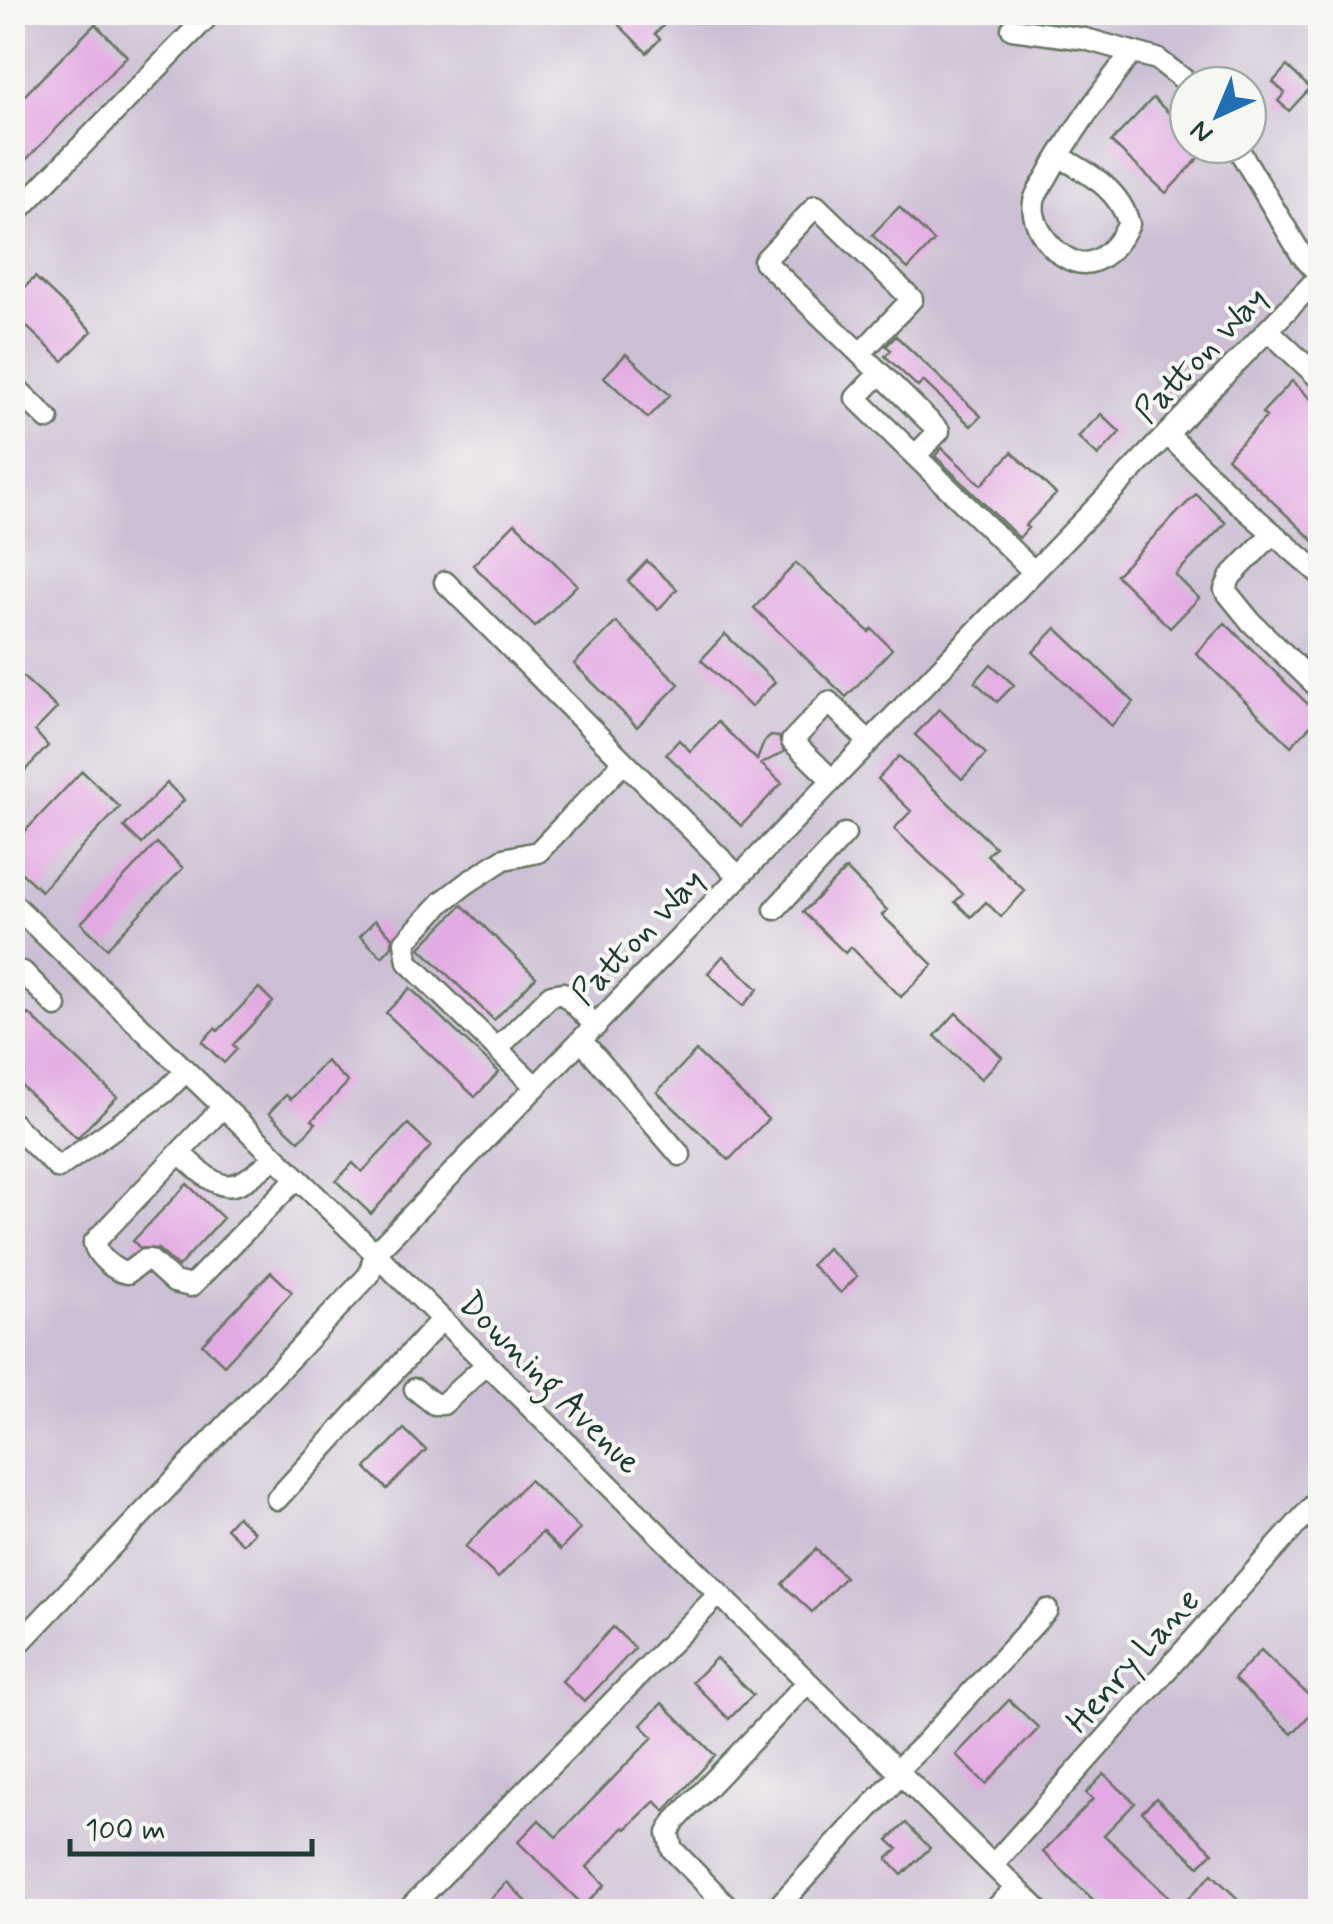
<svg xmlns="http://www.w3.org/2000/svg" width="1333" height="1924" viewBox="0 0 1333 1924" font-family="Mynerve,sans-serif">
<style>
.industrial{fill:#ccbfd4;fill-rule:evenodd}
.building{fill:#e3a9e2}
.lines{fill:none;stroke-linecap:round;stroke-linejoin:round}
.minor-casing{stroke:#667663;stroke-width:25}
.minor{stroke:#fff;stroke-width:20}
.labels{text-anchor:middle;stroke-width:8;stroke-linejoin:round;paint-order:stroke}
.street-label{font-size:35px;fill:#1f3d34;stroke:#f6f6f2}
</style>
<rect width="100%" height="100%" fill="#f6f6f2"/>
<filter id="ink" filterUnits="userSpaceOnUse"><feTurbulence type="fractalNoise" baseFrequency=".01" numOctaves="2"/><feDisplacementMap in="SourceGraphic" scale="20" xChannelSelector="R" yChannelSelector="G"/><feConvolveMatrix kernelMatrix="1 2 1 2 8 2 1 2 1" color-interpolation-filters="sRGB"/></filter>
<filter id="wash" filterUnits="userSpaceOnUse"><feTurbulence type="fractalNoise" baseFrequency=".0048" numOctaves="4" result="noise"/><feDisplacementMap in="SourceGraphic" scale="40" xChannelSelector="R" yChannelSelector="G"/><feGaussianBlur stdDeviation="2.25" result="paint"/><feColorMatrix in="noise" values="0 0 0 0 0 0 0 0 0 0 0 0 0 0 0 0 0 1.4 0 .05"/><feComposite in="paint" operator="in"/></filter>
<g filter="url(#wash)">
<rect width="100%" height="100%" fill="#e9dfba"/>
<path class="industrial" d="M 13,13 L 1320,13 L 1320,1911 L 13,1911 ZM 1188,85 L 1248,85 L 1248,145 L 1188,145 Z"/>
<g id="blocks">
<path class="building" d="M 606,12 L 676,12 L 655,34 L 660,39 L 647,53 Z
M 95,24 L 127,56 L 21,165 L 12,156 L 12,108 Z
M 1287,66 L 1310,88 L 1289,111 L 1278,101 L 1285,93 L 1273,82 Z
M 1153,98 L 1188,131 L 1188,145 L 1211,145 L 1166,193 L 1111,142 Z
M 899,207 L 934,241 L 908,269 L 872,235 Z
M 35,277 L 92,331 L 63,361 L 12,313 L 12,300 Z
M 896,336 L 981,416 L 971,426 L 923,381 L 918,387 L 885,356 L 891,350 L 886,346 Z
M 626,354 L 670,395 L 648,418 L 604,377 Z
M 1292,381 L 1320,408 L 1320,547 L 1227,458 L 1266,417 L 1262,413 Z
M 1101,414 L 1120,432 L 1098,456 L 1078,437 Z
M 942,448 L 981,485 L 1012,452 L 1056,494 L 1025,526 L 1028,528 L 1019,538 L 935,456 Z
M 1196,494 L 1226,523 L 1175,575 L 1199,598 L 1170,628 L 1116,575 Z
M 515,523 L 577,585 L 535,627 L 473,565 Z
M 647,561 L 677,589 L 658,610 L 628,581 Z
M 796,563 L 869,632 L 872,629 L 892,649 L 846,697 L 754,608 Z
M 616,622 L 679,684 L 637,727 L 574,664 Z
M 1225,623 L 1320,716 L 1291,746 L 1196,653 Z
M 1056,628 L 1134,702 L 1111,726 L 1033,652 Z
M 725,634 L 775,682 L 751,707 L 701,660 Z
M 991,664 L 1014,685 L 997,702 L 975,682 Z
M 12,667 L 57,708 L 35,731 L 48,746 L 12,784 L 12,753 L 23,742 L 12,733 Z
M 939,709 L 986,754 L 962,779 L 915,735 Z
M 718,722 L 757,760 L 764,742 L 771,736 L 779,737 L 784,752 L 761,764 L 782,783 L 741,826 L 666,754 L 679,740 L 690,751 Z
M 899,756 L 995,847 L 987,855 L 1025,891 L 1001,917 L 986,902 L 971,917 L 955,902 L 963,894 L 894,829 L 911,811 L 878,779 Z
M 82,771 L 120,807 L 41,891 L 12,864 L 12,845 Z
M 167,783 L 184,800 L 142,844 L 124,827 Z
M 157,843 L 183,868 L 107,948 L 81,923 Z
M 846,869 L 887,910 L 882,915 L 933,965 L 901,997 L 851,947 L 845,953 L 803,912 Z
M 462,905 L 536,977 L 494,1020 L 420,948 Z
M 375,920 L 392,937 L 392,946 L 382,957 L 360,936 Z
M 723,956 L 758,989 L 743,1006 L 708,973 Z
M 259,988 L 273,1002 L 233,1045 L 237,1049 L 224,1063 L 202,1042 L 215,1028 L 218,1031 Z
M 410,988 L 499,1072 L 475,1097 L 386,1013 Z
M 956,1013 L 1002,1057 L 981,1079 L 935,1036 Z
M 29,1014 L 117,1097 L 77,1138 L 12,1077 L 12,1031 Z
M 696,1051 L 768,1119 L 729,1160 L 657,1092 Z
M 326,1061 L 348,1082 L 312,1120 L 316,1123 L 299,1141 L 269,1113 L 286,1095 L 291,1099 Z
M 408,1124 L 431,1146 L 371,1214 L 336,1181 L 353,1163 L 362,1172 Z
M 187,1184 L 223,1218 L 178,1267 L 158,1249 L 140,1248 L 133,1241 Z
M 827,1248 L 857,1276 L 841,1293 L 811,1265 Z
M 271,1272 L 292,1292 L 224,1365 L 202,1344 Z
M 404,1429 L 426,1450 L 387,1489 L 366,1468 Z
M 529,1480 L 580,1529 L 560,1550 L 542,1532 L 498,1578 L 465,1547 Z
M 237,1516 L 254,1532 L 243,1544 L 226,1528 Z
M 816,1549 L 845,1577 L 812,1612 L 782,1584 Z
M 613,1627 L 635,1648 L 584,1702 L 562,1681 Z
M 1261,1650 L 1319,1705 L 1292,1734 L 1234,1679 Z
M 716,1658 L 753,1695 L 729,1719 L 692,1682 Z
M 1009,1700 L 1039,1728 L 986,1784 L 956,1755 Z
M 662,1703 L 715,1755 L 665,1811 L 655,1801 L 626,1829 L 624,1827 L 587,1867 L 605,1885 L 584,1906 L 518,1842 L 539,1820 L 556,1837 L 653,1737 L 641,1725 Z
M 1104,1774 L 1135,1803 L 1104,1835 L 1180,1907 L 1212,1874 L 1237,1898 L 1224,1912 L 1106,1912 L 1043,1852 L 1093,1799 L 1086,1793 Z
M 1156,1798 L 1213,1852 L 1199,1866 L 1142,1812 Z
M 906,1823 L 930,1848 L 902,1875 L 887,1859 L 898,1849 L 888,1840 Z
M 507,1882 L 537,1912 L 478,1912 Z"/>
</g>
</g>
<g filter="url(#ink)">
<use href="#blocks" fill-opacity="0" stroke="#667663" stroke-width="2.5"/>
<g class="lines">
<g class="minor-casing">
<path id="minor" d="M 1012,29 L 1085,39 L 1157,59 L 1191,85
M 1236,145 L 1301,254 L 1320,276
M 1059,156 C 1089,174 1119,188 1129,224 C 1120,241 1106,262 1084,263 C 1059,263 1029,227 1034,202 C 1035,193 1044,183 1048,175 C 1072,131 1102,92 1132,52
M 12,217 L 212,12
M 1268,330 L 1320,379
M 860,354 L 912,299 L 816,206 L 764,261 L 880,373 L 856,398 L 1034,572
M 880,373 L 939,431 L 915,456
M 12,384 L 48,419
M 1167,434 L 1238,503 L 1320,574
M 1273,533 L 1231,576 L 1225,590 L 1251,622 L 1320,689
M 445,582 L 739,877
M 832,780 L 792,741 L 829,702 L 869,742
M 12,903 L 375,1253 L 1040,1912
M 775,909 L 845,834
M 12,982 L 23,972 L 56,1006
M 581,1040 L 680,1155
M 497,1049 L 551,995 L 563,993 L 596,1026
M 536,1087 L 408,962 L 405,942 L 442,902 L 467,883 L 504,859 L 538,852 L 624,762
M 223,1107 L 101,1235 L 94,1243 C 97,1256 114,1271 127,1273 L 145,1260 L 150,1260 L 174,1282 L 191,1286 L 297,1178
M 12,1123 L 58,1168 L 165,1092 L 186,1071
M 180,1153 C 223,1194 230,1197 275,1157
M 415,1389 L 434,1404 L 443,1404 L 487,1364
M 277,1499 L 442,1319
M 12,1651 L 369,1275 L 375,1253 L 1320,276
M 897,1770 L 923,1745 L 1047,1610
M 993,1865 L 1320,1498
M 406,1912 L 719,1594
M 733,1912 L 672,1849 L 668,1833 L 675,1821 L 808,1682
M 773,1912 L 901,1774
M 992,1912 L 1016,1888"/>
</g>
<use href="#minor" class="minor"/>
</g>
</g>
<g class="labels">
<g class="street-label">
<text transform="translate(1200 354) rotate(-46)" y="12">Patton Way</text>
<text transform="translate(637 936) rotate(-46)" y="12">Patton Way</text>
<text transform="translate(551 1382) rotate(45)" y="12">Downing Avenue</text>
<text transform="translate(1132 1660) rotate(-48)" y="12">Henry Lane</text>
</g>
</g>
<rect width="1333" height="1924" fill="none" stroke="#f6f6f2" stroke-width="50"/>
<g transform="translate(1218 115) rotate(224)"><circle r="48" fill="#f6f6f2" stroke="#a0aca6" stroke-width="2.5"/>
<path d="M0-8L18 38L0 25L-18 38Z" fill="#1f6fb2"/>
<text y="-15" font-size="28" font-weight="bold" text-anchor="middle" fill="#1f3d34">N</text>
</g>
<path d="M70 1839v15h242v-15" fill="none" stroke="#1f3d34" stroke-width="5"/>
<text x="85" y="1839" font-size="30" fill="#1f3d34" stroke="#f6f6f2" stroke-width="8" paint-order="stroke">100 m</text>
</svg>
